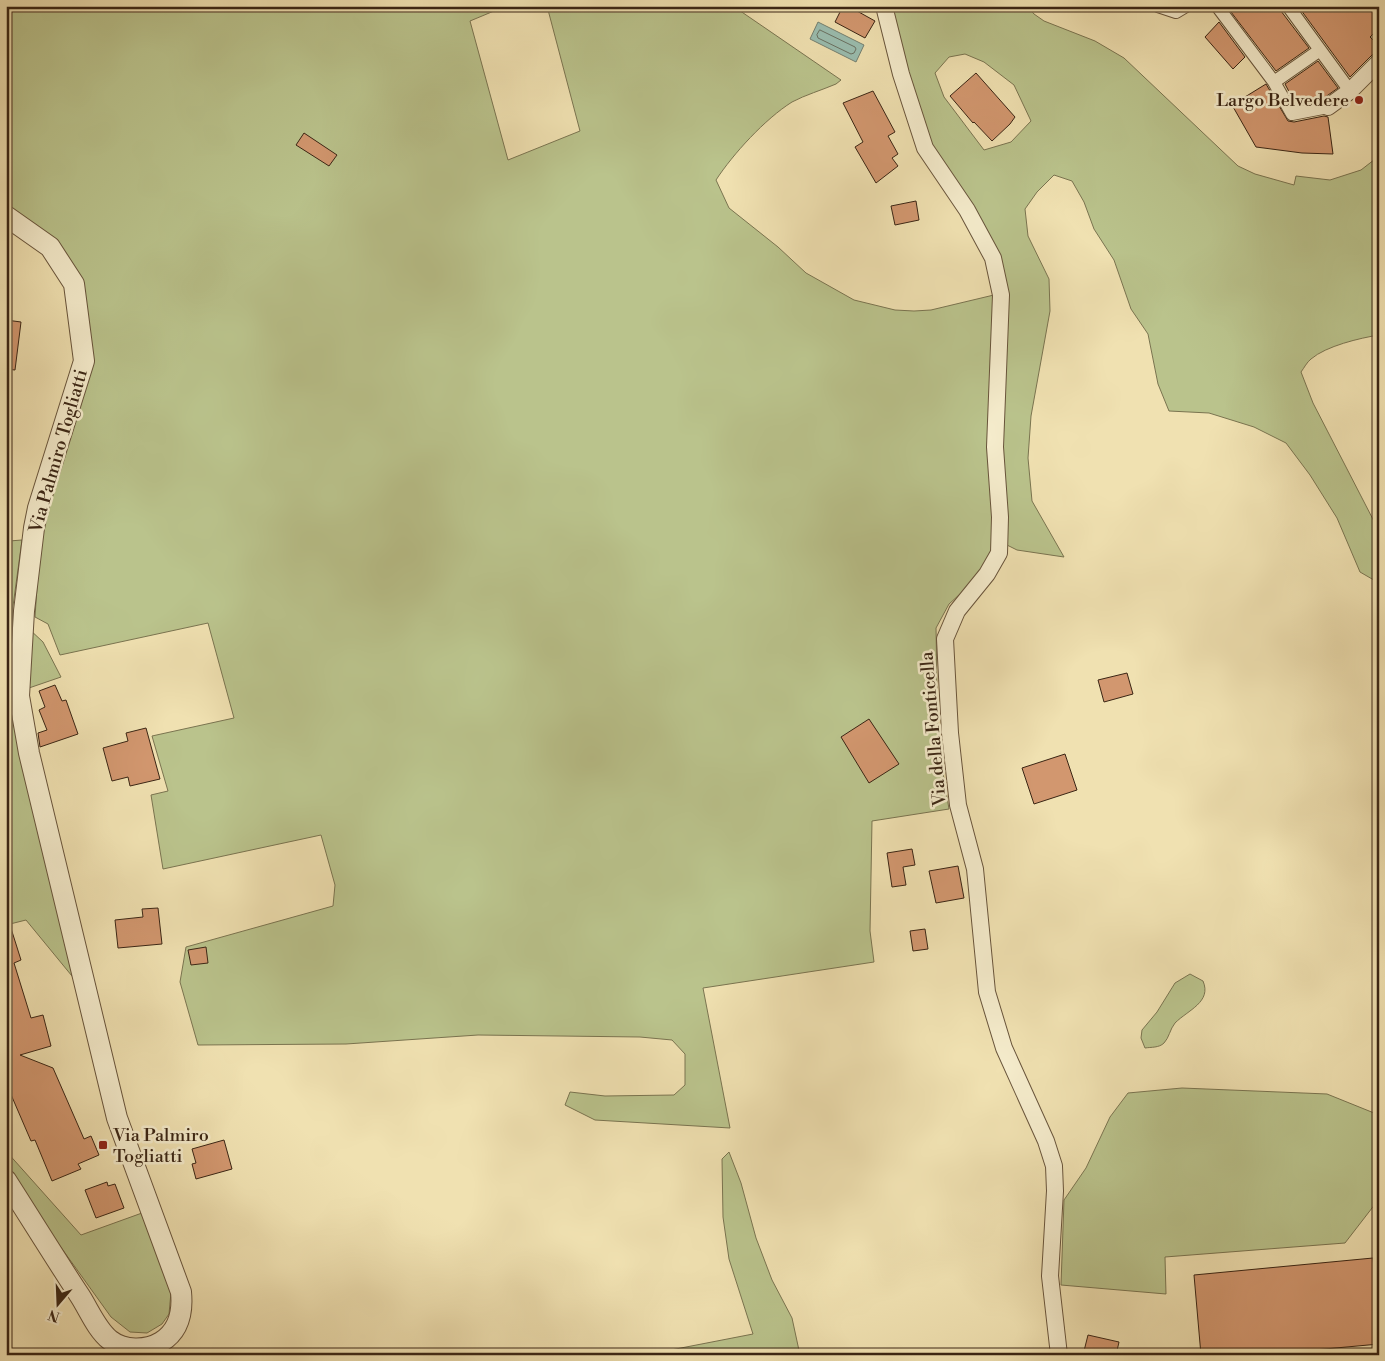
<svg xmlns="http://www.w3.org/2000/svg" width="1385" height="1361" viewBox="0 0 1385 1361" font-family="'Libre Bodoni',serif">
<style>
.green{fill:#bac38c;stroke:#7a7450;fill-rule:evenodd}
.water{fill:#9abdaf;stroke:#748071}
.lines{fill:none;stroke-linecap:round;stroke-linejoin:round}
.shore{stroke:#6a7162;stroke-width:1}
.building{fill:#d2976f;stroke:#3a2514}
.pedestrian-casing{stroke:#68543b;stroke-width:14}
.minor-casing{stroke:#68543b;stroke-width:18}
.tertiary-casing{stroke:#68543b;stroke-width:22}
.pedestrian{stroke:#f5eccc;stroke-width:12}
.minor{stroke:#f5eccc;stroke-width:16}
.tertiary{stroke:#f5eccc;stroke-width:20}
.poi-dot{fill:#8f2418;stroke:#f5eccc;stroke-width:2}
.labels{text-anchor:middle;stroke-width:5;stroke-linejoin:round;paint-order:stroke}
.poi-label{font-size:18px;fill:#3a2514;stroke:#f5eccc;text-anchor:end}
.street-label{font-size:18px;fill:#3a2514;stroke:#f5eccc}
</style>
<rect width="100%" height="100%" fill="#f0e1b1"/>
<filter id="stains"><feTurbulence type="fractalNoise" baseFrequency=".004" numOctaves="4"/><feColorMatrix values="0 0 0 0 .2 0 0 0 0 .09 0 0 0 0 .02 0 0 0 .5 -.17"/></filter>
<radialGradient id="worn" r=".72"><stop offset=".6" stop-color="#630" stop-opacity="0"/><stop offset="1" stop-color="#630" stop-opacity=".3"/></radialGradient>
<path class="green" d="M 6,6 L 506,6 L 470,21 L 508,160 L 580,131 L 547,6 L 733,6 L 841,80 L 836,84 C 822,90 805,95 792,102 C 765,119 733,154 716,180 L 729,208 L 778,247 L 806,273 L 854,300 L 895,310 L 914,311 L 931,310 L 998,294 L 996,552 L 981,575 L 949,604 L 936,628 L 938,743 L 949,809 L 872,821 L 870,931 L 874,962 L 703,988 L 730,1128 L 595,1120 L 565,1105 L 570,1092 L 605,1096 L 674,1095 L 685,1085 L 685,1054 L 672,1040 L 640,1037 L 478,1035 L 346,1044 L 198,1045 L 180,982 L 186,947 L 333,906 L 335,885 L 321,835 L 163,869 L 151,795 L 168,791 L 152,736 L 234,718 L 208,623 L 60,655 L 48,624 L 35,617 L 42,510 L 87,361 L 78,283 L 6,211 Z
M 888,6 L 1027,6 L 1034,14 L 1044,21 L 1095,41 L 1124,58 L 1238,166 L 1255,174 L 1294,185 L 1296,176 L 1330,180 L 1361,170 L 1379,156 L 1379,335 C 1360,338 1326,346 1311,359 C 1307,362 1304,368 1301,372 L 1313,403 L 1379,531 L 1379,583 L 1360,572 L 1337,518 L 1310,475 L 1286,443 L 1254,427 L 1209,413 L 1169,411 L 1158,384 L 1148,334 L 1131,309 L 1114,260 L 1094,229 L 1084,202 L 1072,181 L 1054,175 L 1037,192 L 1025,209 L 1028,236 L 1049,279 L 1050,311 L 1031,416 L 1028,458 L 1032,501 L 1064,557 L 1017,550 L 1003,543 L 1002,494 L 1004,294 L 928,146 ZM 965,54 L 984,62 L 1014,85 L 1031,121 L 1011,142 L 984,150 L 944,97 L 935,73 L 949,57 Z
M 22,540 L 13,606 L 10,680 L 12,718 L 43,845 L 81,987 L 26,920 L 6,925 L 6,543 L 9,541 Z
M 28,628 L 43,642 L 61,677 L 26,689 Z
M 1190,974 L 1203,981 C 1212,1002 1188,1010 1175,1023 C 1170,1029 1169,1038 1164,1043 C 1159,1048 1151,1047 1145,1048 L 1141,1038 L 1142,1030 L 1157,1012 L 1175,983 Z
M 1182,1088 L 1327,1094 L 1379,1115 L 1379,1199 L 1345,1243 L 1165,1257 L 1166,1294 L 1061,1285 L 1064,1200 L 1086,1168 L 1110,1117 L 1128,1093 Z
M 6,1151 L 81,1235 L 142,1213 L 171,1292 L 169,1314 L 162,1324 L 147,1333 L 130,1332 L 111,1317 L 6,1171 Z
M 729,1152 L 741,1183 L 756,1238 L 772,1280 L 792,1318 L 800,1355 L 645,1355 L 753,1334 L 729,1259 L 723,1217 L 722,1159 Z"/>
<path class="water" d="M 818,22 L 864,45 L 856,62 L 810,39 Z"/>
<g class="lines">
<path class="shore" d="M 820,30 L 855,47 L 856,49 L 854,53 L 851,54 L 818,38 L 817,35 Z"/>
</g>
<path class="building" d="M 843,6 L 848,6 L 875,21 L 865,38 L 835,22 Z
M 1238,6 L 1280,6 L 1281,11 L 1309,48 L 1276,71 L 1231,12 Z
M 1298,6 L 1379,6 L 1379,28 L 1370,37 L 1379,46 L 1379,52 L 1372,55 L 1350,77 Z
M 1219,22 L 1245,57 L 1233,69 L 1205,37 Z
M 1318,61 L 1338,88 L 1321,100 L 1296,105 L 1285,84 Z
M 976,73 L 1015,117 L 1010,124 L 992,141 L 974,122 L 973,123 L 950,96 Z
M 1266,84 L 1288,121 L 1294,122 L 1324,116 L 1328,117 L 1333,154 L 1302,153 L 1256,147 L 1232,105 Z
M 873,91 L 895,132 L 888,136 L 898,154 L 892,158 L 898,166 L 876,183 L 855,147 L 863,142 L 843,103 Z
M 304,133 L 337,155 L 329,166 L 296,145 Z
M 916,201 L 919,220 L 895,225 L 891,206 Z
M 6,320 L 21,322 L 15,370 L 6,369 Z
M 1127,673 L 1133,694 L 1104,702 L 1098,680 Z
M 55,685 L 62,701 L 66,700 L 78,734 L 40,747 L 38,733 L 47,730 L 39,710 L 45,707 L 39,691 Z
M 869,719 L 899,764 L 869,783 L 841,737 Z
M 146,728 L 160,779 L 130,786 L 128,777 L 112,781 L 103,748 L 128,741 L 126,733 Z
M 1065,754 L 1077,790 L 1034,804 L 1022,768 Z
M 912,849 L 915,865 L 903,867 L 906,885 L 892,887 L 887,853 Z
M 958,866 L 964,898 L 936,903 L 929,871 Z
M 158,908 L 162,944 L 118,948 L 115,920 L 143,917 L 142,909 Z
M 6,922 L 9,922 L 21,960 L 14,963 L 31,1018 L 43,1015 L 51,1046 L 20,1055 L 53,1068 L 84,1139 L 91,1136 L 99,1155 L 78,1164 L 81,1169 L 52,1181 L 35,1140 L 31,1141 L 6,1083 Z
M 925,929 L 928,949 L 913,951 L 910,931 Z
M 206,947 L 208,963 L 191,965 L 188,950 Z
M 224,1140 L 232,1169 L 196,1179 L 192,1164 L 196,1163 L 192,1149 Z
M 107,1182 L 108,1186 L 115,1184 L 124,1208 L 96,1218 L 85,1190 Z
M 1373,1258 L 1379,1317 L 1379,1344 L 1260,1355 L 1201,1355 L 1194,1275 Z
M 1088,1335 L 1119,1342 L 1116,1355 L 1083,1355 Z"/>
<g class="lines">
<g class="pedestrian-casing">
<path id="pedestrian" d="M 1158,6 L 1176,12 L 1186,6
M 1217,6 L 1274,82 L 1292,114 L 1328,107
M 1288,6 L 1350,91
M 1274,82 L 1320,50"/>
</g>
<g class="minor-casing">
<path id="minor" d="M 884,6 L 901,74 L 925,148 L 967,210 L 993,258 L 1001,295 L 995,447 L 1000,517 L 999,553 L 987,574 L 957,611 L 945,639 L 950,733 L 958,805 L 975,869 L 987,992 L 1004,1048 L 1046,1141 L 1054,1166 L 1055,1191 L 1050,1276 L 1059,1355
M 1328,107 L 1350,91 L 1379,62"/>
</g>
<g class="tertiary-casing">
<path id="tertiary" d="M 6,216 L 50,247 L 74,284 L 84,361 L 38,508 L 34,528 L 24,611 L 19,696 L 29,753 L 117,1118 L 181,1292 C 183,1312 179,1331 161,1342 C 146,1351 124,1351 110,1340 C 97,1330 89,1310 80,1296 C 55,1258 31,1219 6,1180"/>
</g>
<use href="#pedestrian" class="pedestrian"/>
<use href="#minor" class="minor"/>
<use href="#tertiary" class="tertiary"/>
</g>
<g class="poi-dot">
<circle cx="1359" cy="100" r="5"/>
<rect x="98" y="1140" width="10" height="10" rx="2.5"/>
</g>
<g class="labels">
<g class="poi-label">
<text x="1349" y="106">Largo Belvedere</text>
<text x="113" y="1141" text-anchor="start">Via Palmiro<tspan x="113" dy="21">Togliatti</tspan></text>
</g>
<g class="street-label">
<text transform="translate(58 451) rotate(-74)" y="6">Via Palmiro Togliatti</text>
<text transform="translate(933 729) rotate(-95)" y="6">Via della Fonticella</text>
</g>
</g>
<rect width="1385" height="1361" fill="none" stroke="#f0e1b1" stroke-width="25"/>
<rect x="8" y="8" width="1370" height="1346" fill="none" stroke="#3a2514" stroke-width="2.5"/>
<rect x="12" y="12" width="1360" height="1336" fill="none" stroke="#3a2514"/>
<g transform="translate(58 1304) rotate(199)" stroke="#f5eccc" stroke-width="4" paint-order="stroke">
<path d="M0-4L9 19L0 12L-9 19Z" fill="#3a2514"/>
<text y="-8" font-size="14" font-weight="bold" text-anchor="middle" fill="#3a2514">N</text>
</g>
<rect width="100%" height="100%" filter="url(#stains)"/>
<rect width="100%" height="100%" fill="url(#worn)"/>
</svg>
